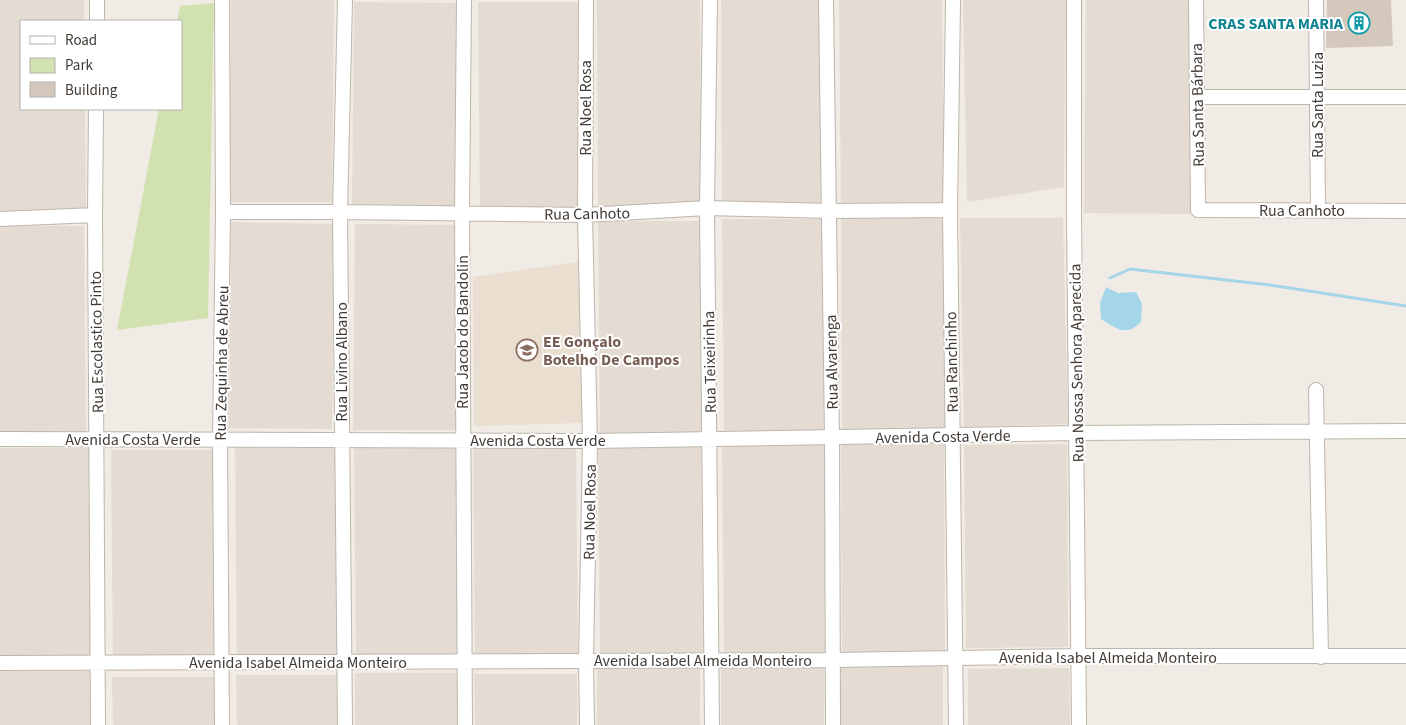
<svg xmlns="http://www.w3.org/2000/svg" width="1406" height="725" viewBox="0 0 1406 725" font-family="'Source Sans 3',sans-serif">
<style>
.residential{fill:#e4dcd3}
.education{fill:#e9decf}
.green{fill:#d1e2b0}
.water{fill:#a4d5e9}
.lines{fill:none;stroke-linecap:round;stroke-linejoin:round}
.stream{stroke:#a4d5e9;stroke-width:3}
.building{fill:#d4c8bd}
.street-casing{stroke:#beb5ab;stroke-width:16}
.street{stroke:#fff;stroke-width:14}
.labels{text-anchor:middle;stroke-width:4;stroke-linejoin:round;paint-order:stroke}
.culture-label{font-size:16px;font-weight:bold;fill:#0d838f;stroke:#fff;text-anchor:end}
.street-label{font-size:16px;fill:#423b35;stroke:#fff}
.education-label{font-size:16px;font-weight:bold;fill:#785e54;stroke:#fff;text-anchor:start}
</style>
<rect width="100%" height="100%" fill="#f0ebe4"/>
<path class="residential" d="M 0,0 L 84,0 L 84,21 L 21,21 L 21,109 L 85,109 L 86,212 L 0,212 Z
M 231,0 L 334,0 L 332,202 L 229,202 Z
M 597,0 L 700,0 L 701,213 L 598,214 Z
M 721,0 L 824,0 L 825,211 L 722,211 Z
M 839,0 L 942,0 L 944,209 L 841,209 Z
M 963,0 L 1066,0 L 1064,187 L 967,202 Z
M 1086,0 L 1190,0 L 1190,214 L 1084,213 Z
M 354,2 L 457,3 L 455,208 L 352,208 Z
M 478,2 L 581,2 L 583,216 L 480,216 Z
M 944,216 L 946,430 L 842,430 L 841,217 Z
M 960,218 L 1063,218 L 1068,424 L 964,427 Z
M 722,219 L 825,219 L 827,432 L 724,432 Z
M 598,221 L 701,221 L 703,434 L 600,434 Z
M 231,222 L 334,224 L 332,429 L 229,428 Z
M 355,224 L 458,225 L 456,430 L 353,430 Z
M 0,226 L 84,226 L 86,439 L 0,439 Z
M 841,442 L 944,442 L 945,655 L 842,656 Z
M 825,444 L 827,658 L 724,658 L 722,445 Z
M 1067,444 L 1068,647 L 966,648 L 964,445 Z
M 354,446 L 457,446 L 459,659 L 356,659 Z
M 701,446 L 703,660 L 600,660 L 598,447 Z
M 473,447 L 576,447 L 578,660 L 475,660 Z
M 0,448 L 90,448 L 91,661 L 0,661 Z
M 235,448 L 338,448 L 340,661 L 237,662 Z
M 111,450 L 214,450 L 216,663 L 113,664 Z
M 839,659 L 943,659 L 943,725 L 840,725 Z
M 721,662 L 824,662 L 824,725 L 721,725 Z
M 700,663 L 700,725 L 597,725 L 597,664 Z
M 1069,668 L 1070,725 L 968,725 L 968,669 Z
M 0,671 L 90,671 L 91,725 L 0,725 Z
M 355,673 L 458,673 L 458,725 L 355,725 Z
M 474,674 L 577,674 L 577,725 L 475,725 Z
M 236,675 L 339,675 L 340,725 L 237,725 Z
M 112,677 L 215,677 L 216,725 L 113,725 Z"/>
<path class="education" d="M 578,262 L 582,423 L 474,426 L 473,277 Z"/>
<path class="green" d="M 214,3 L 208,318 L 117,330 L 159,109 L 181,109 L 181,21 L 177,21 L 180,6 Z"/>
<path class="water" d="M 1106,287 L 1118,293 L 1136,292 L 1142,304 L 1141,322 C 1126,337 1117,329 1101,319 L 1100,303 Z"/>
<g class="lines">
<path class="stream" d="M 1110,278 L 1130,269 L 1270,285 L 1406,306"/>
</g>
<path class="building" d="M 1327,0 L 1391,0 L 1393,46 L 1326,48 Z"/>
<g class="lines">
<g class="street-casing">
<path id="street" d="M 222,0 L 223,212 L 220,440 L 222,725
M 464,0 L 462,213 L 465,725
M 586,0 L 585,215 L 590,441 L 586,661 L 587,725
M 710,0 L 707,208 L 712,725
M 826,0 L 832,437 L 833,725
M 953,0 L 950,210 L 956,725
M 1074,0 L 1074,213 L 1079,725
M 1196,0 L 1198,210 L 1406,211
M 1316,0 L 1318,210
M 97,21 L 97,0
M 1198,97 L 1406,97
M 96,109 L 95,215 L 98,725
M 223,212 L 340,212 L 585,215 L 707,208 L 829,211 L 950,210
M 0,219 L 95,215
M 1316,390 L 1321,657
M 0,439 L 590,441 L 1077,433 L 1406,431
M 0,663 L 833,660 L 1078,656 L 1406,656
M 345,725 L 340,212 L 345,0"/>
</g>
<use href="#street" class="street"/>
</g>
<defs>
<g id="building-ring" transform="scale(1.125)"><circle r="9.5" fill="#fff" stroke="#0f9aa8" stroke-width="1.5"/><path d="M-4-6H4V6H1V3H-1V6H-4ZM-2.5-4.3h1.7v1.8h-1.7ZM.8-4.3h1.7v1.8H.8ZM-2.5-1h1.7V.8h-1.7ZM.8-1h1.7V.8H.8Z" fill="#0f9aa8"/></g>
<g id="school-ring" transform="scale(1.125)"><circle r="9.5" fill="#fff" stroke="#8d6e63" stroke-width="1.5"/><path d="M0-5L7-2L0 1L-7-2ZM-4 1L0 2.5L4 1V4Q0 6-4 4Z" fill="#8d6e63"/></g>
</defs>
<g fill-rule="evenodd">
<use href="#building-ring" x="1359" y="23"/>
<use href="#school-ring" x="527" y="350"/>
</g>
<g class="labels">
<g class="culture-label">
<text x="1343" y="29">CRAS SANTA MARIA</text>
</g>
<g class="street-label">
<text transform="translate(1197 105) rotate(-91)" y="6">Rua Santa Bárbara</text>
<text transform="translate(1317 105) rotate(-90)" y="6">Rua Santa Luzia</text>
<text transform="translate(585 108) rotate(-90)" y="6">Rua Noel Rosa</text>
<text x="1302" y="216">Rua Canhoto</text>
<text transform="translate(587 213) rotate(-1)" y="6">Rua Canhoto</text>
<text transform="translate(462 332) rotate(-90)" y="6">Rua Jacob do Bandolin</text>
<text transform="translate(96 342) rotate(-91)" y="6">Rua Escolastico Pinto</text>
<text transform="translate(341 362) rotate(-90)" y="6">Rua Livino Albano</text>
<text transform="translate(709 362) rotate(-91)" y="6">Rua Teixeirinha</text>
<text transform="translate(831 362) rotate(-91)" y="6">Rua Alvarenga</text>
<text transform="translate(951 362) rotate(-91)" y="6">Rua Ranchinho</text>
<text transform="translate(221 363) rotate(-89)" y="6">Rua Zequinha de Abreu</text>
<text transform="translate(1076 363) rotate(-91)" y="6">Rua Nossa Senhora Aparecida</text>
<text transform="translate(943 436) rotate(-1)" y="6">Avenida Costa Verde</text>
<text x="133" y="445">Avenida Costa Verde</text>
<text x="538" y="446">Avenida Costa Verde</text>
<text transform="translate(589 512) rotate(-89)" y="6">Rua Noel Rosa</text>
<text x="1108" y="663">Avenida Isabel Almeida Monteiro</text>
<text x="703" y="666">Avenida Isabel Almeida Monteiro</text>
<text x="298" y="668">Avenida Isabel Almeida Monteiro</text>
</g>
<g class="education-label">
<text x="543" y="347">EE Gonçalo<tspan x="543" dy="18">Botelho De Campos</tspan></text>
</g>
</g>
<rect x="20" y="20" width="162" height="90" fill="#ffffff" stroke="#b3b1ae"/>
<rect x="30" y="36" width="25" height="8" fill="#ffffff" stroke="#b3b1ae"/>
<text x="65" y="45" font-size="15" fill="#423b35">Road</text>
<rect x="30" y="58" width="25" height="15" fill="#d1e2b0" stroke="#b3b1ae"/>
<text x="65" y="70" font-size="15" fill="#423b35">Park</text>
<rect x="30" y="82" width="25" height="15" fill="#d4c8bd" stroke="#b3b1ae"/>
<text x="65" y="95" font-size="15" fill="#423b35">Building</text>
</svg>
